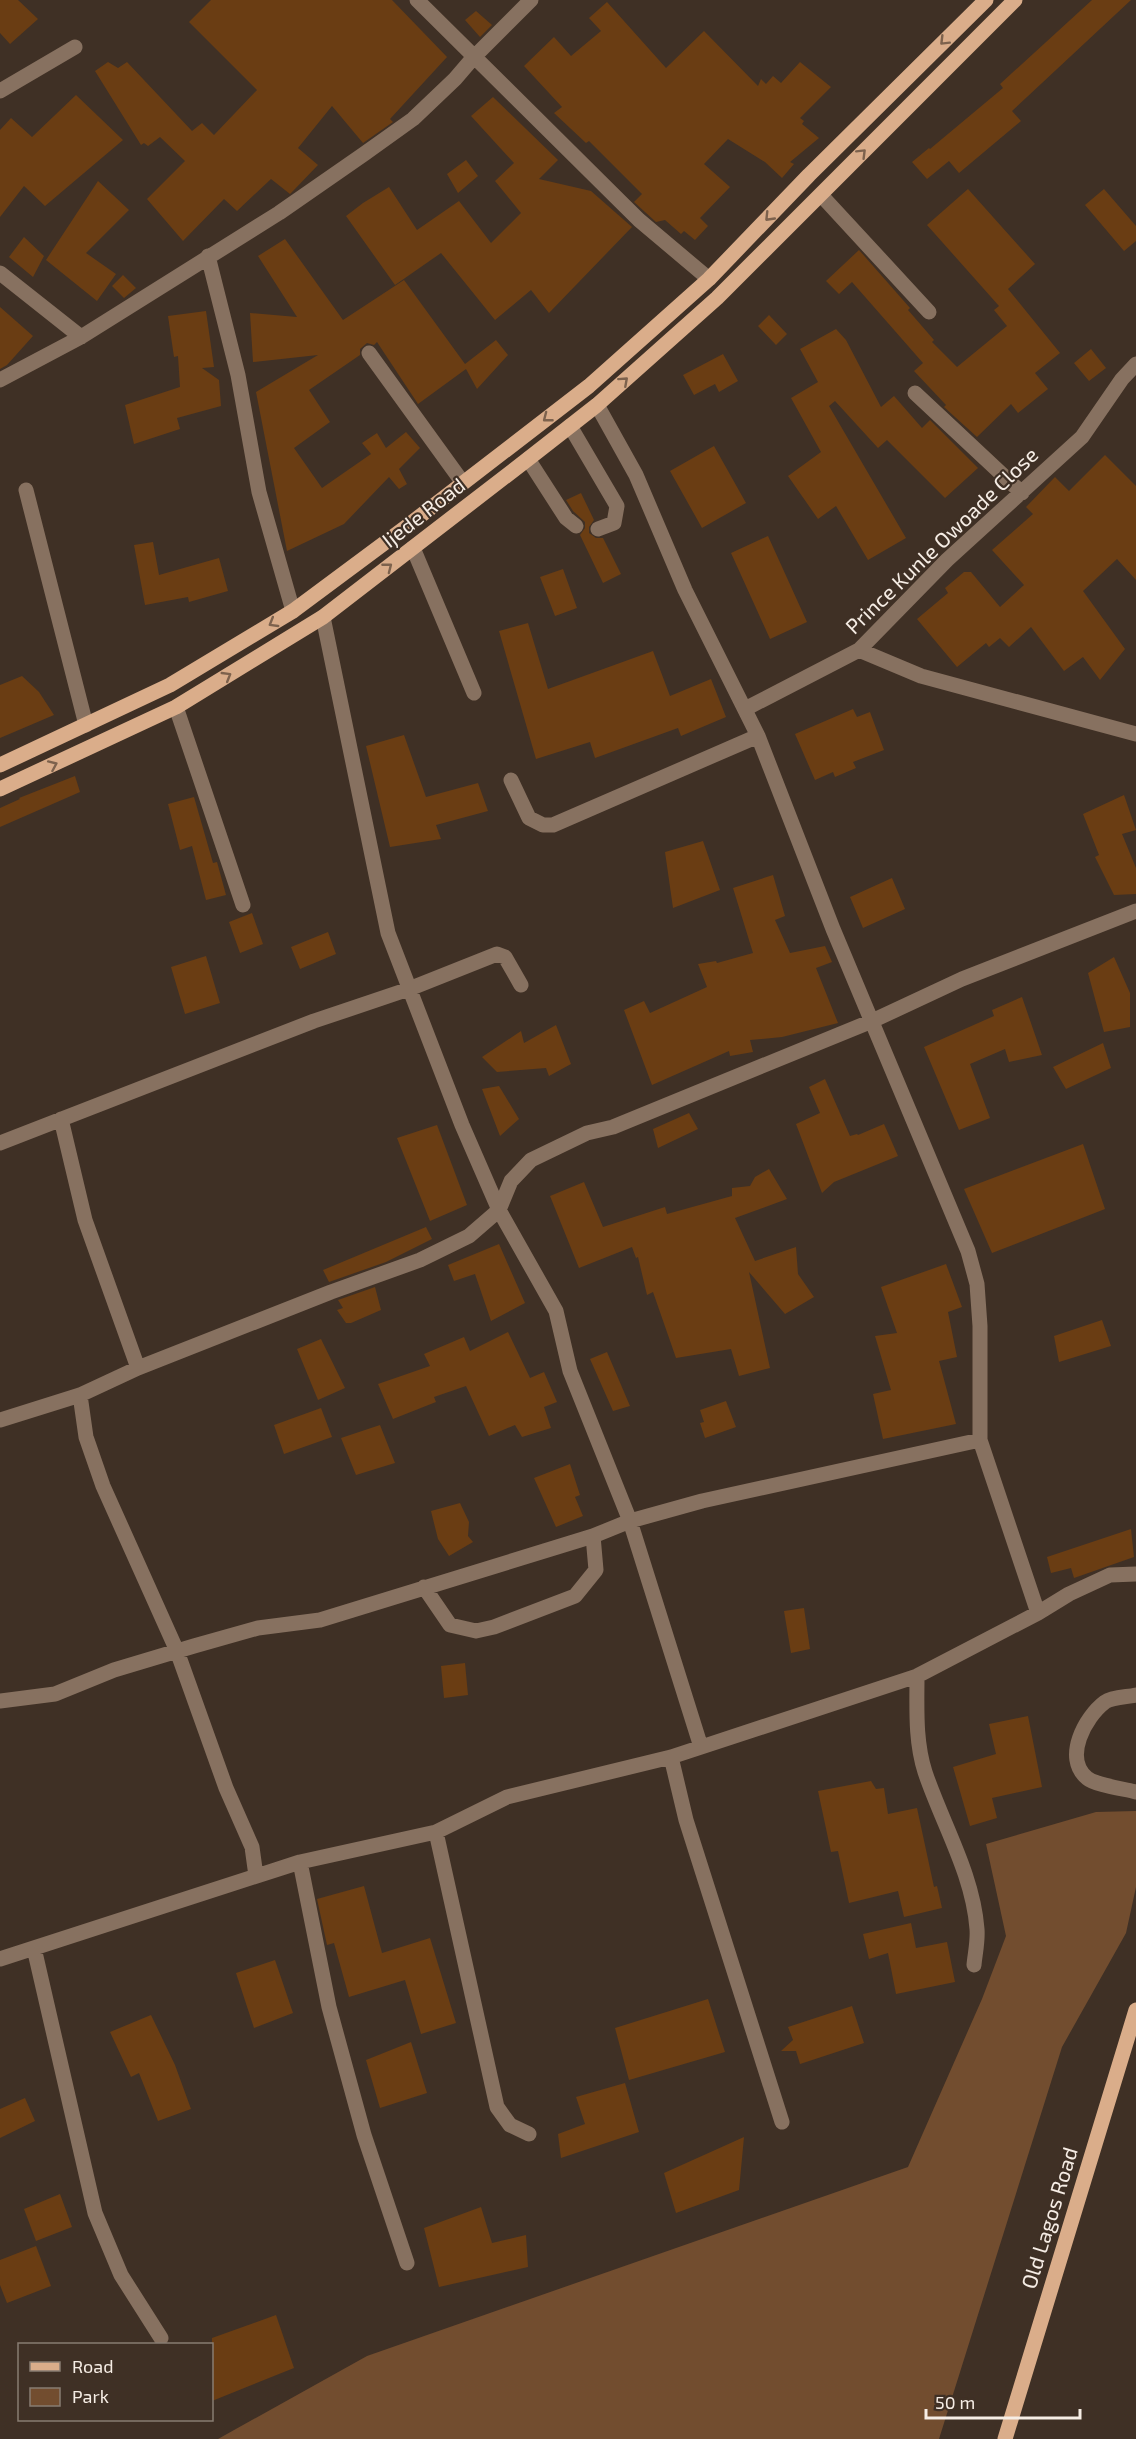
<svg xmlns="http://www.w3.org/2000/svg" width="1136" height="2439" viewBox="0 0 1136 2439" font-family="'Exo 2',sans-serif">
<style>
.green{fill:#724d2f}
.building{fill:#6a3d13}
.lines{fill:none;stroke-linecap:round;stroke-linejoin:round}
.minor{stroke:#877160;stroke-width:15}
.major{stroke:#daad8a;stroke-width:15}
.oneway{stroke:#7d624d}
.labels{text-anchor:middle;stroke-width:4.5;stroke-linejoin:round;paint-order:stroke}
.street-label{font-size:21px;fill:#f6ede5;stroke:#3f3025}
</style>
<rect width="100%" height="100%" fill="#3f3025"/>
<path class="green" d="M 1136,1811 L 1136,1887 L 1126,1933 L 1062,2047 L 939,2439 L 218,2439 L 367,2356 L 908,2167 L 982,1999 L 1006,1936 L 986,1844 L 1096,1812 Z"/>
<path class="building" d="M 0,0 L 18,0 L 38,19 L 10,44 L 0,33 Z
M 211,0 L 392,0 L 447,57 L 390,119 L 393,122 L 363,143 L 332,106 L 298,148 L 318,165 L 293,191 L 290,194 L 271,179 L 237,211 L 224,199 L 183,241 L 147,199 L 185,161 L 160,137 L 148,146 L 144,143 L 141,145 L 95,71 L 108,62 L 118,68 L 127,62 L 192,131 L 202,123 L 214,135 L 257,90 L 189,22 Z
M 1092,0 L 1131,0 L 1012,111 L 1021,121 L 959,173 L 949,161 L 927,179 L 912,162 L 929,148 L 930,149 L 1003,88 L 1000,84 Z
M 607,2 L 666,68 L 704,31 L 758,86 L 761,79 L 766,84 L 773,76 L 781,83 L 800,62 L 831,87 L 800,118 L 804,121 L 802,124 L 819,138 L 790,162 L 794,164 L 782,178 L 765,162 L 728,139 L 704,164 L 730,187 L 700,218 L 708,226 L 695,240 L 684,231 L 681,234 L 665,220 L 656,222 L 634,202 L 642,194 L 589,141 L 586,143 L 554,113 L 562,107 L 524,66 L 554,37 L 571,56 L 601,31 L 589,18 Z
M 476,11 L 492,25 L 480,37 L 465,20 Z
M 76,95 L 123,140 L 45,206 L 24,186 L 0,217 L 0,130 L 11,118 L 32,137 Z
M 493,97 L 558,160 L 539,179 L 591,191 L 632,227 L 549,313 L 531,290 L 495,320 L 441,253 L 395,285 L 346,216 L 363,203 L 389,187 L 417,230 L 459,201 L 491,243 L 521,213 L 495,181 L 514,163 L 471,116 Z
M 466,160 L 478,176 L 458,193 L 447,174 Z
M 98,181 L 129,210 L 86,253 L 116,274 L 97,301 L 46,260 Z
M 968,189 L 1035,264 L 1008,289 L 1060,353 L 1035,373 L 1048,389 L 1018,413 L 1011,404 L 977,437 L 944,407 L 946,405 L 914,371 L 923,363 L 852,282 L 839,294 L 826,281 L 859,250 L 910,308 L 908,310 L 934,340 L 932,342 L 957,367 L 1007,326 L 994,310 L 999,306 L 927,225 Z
M 1104,189 L 1136,226 L 1136,241 L 1124,251 L 1085,205 Z
M 24,237 L 44,256 L 33,277 L 9,257 Z
M 285,239 L 343,320 L 404,280 L 465,364 L 496,340 L 508,355 L 477,389 L 466,369 L 418,404 L 377,342 L 374,345 L 367,343 L 360,349 L 360,355 L 309,390 L 330,422 L 294,448 L 322,488 L 371,454 L 362,443 L 377,433 L 386,448 L 406,432 L 420,448 L 399,469 L 407,484 L 399,489 L 389,477 L 344,524 L 287,551 L 256,392 L 318,355 L 253,362 L 250,313 L 297,317 L 258,256 Z
M 123,275 L 136,288 L 124,298 L 112,286 Z
M 0,307 L 33,336 L 7,365 L 0,369 Z
M 206,311 L 214,367 L 202,368 L 219,380 L 221,406 L 177,418 L 180,429 L 134,444 L 125,405 L 180,387 L 178,356 L 174,357 L 168,316 Z
M 769,315 L 787,334 L 776,345 L 758,326 Z
M 836,329 L 846,340 L 881,407 L 894,396 L 922,428 L 930,420 L 978,468 L 945,498 L 887,440 L 878,448 L 835,401 L 829,406 L 906,538 L 868,560 L 836,506 L 818,519 L 788,476 L 821,452 L 791,398 L 818,382 L 800,349 Z
M 1091,349 L 1106,368 L 1089,381 L 1074,363 Z
M 723,354 L 738,381 L 719,392 L 715,384 L 694,395 L 683,375 Z
M 714,446 L 746,503 L 702,528 L 670,471 Z
M 1105,455 L 1136,486 L 1136,580 L 1117,559 L 1083,591 L 1125,649 L 1100,680 L 1083,657 L 1064,671 L 1031,627 L 1009,647 L 1000,638 L 989,647 L 986,643 L 957,667 L 917,619 L 948,593 L 945,588 L 964,572 L 971,572 L 1000,607 L 1024,585 L 992,550 L 1033,514 L 1026,507 L 1055,477 L 1069,491 Z
M 581,493 L 594,520 L 589,527 L 589,533 L 596,538 L 603,538 L 621,574 L 603,583 L 580,535 L 585,528 L 585,522 L 573,511 L 566,500 Z
M 768,536 L 807,622 L 770,639 L 731,553 Z
M 153,542 L 159,575 L 219,558 L 228,591 L 189,602 L 188,597 L 145,605 L 134,545 Z
M 563,569 L 577,608 L 555,616 L 540,577 Z
M 528,623 L 548,689 L 653,651 L 670,696 L 711,679 L 726,717 L 681,736 L 678,728 L 595,758 L 590,742 L 536,759 L 499,631 Z
M 22,676 L 39,692 L 54,715 L 0,738 L 0,685 Z
M 853,709 L 857,717 L 870,712 L 884,750 L 853,762 L 856,768 L 835,777 L 833,772 L 815,780 L 795,734 Z
M 404,735 L 426,797 L 478,783 L 488,811 L 436,825 L 441,839 L 390,847 L 366,746 Z
M 75,776 L 80,792 L 0,827 L 0,808 L 20,799 L 19,798 Z
M 1124,795 L 1136,830 L 1122,834 L 1136,868 L 1136,894 L 1114,895 L 1095,857 L 1099,855 L 1083,814 Z
M 194,797 L 213,863 L 217,862 L 226,895 L 206,900 L 192,846 L 180,850 L 168,804 Z
M 703,841 L 720,890 L 673,908 L 665,852 Z
M 773,875 L 785,916 L 775,920 L 790,953 L 825,946 L 832,962 L 816,968 L 838,1023 L 782,1037 L 750,1040 L 753,1052 L 730,1056 L 729,1051 L 652,1085 L 624,1010 L 644,1001 L 650,1013 L 707,987 L 698,964 L 716,961 L 717,963 L 753,953 L 733,888 Z
M 892,878 L 905,909 L 863,928 L 850,897 Z
M 252,913 L 263,944 L 240,953 L 229,922 Z
M 328,932 L 336,954 L 300,969 L 291,947 Z
M 206,956 L 220,1003 L 185,1014 L 171,967 Z
M 1114,957 L 1130,993 L 1130,1027 L 1104,1032 L 1088,973 Z
M 1022,997 L 1042,1055 L 1009,1062 L 1005,1049 L 970,1064 L 990,1118 L 959,1130 L 924,1047 L 994,1016 L 992,1010 Z
M 556,1025 L 571,1064 L 549,1076 L 546,1068 L 497,1072 L 482,1057 L 521,1031 L 524,1043 Z
M 1103,1043 L 1111,1068 L 1066,1089 L 1053,1067 Z
M 825,1079 L 850,1136 L 857,1134 L 858,1135 L 884,1124 L 898,1156 L 834,1182 L 822,1193 L 796,1124 L 820,1113 L 809,1087 Z
M 499,1086 L 519,1119 L 500,1136 L 482,1089 Z
M 689,1113 L 698,1129 L 658,1148 L 653,1129 Z
M 437,1125 L 467,1205 L 430,1221 L 397,1138 Z
M 1083,1144 L 1105,1209 L 992,1253 L 964,1189 Z
M 769,1169 L 787,1199 L 735,1218 L 755,1261 L 796,1247 L 798,1274 L 814,1297 L 785,1314 L 749,1272 L 770,1368 L 739,1376 L 731,1349 L 676,1358 L 653,1292 L 647,1295 L 638,1257 L 636,1258 L 632,1247 L 579,1268 L 550,1196 L 584,1182 L 603,1227 L 665,1207 L 667,1214 L 732,1196 L 732,1188 L 750,1186 L 755,1177 Z
M 426,1227 L 432,1239 L 386,1262 L 329,1282 L 323,1270 Z
M 499,1244 L 525,1303 L 491,1321 L 475,1274 L 454,1281 L 448,1265 Z
M 946,1264 L 962,1307 L 948,1312 L 957,1357 L 939,1361 L 956,1424 L 883,1439 L 873,1394 L 891,1390 L 875,1336 L 897,1333 L 881,1287 Z
M 375,1287 L 381,1310 L 351,1323 L 346,1323 L 337,1310 L 343,1308 L 338,1300 Z
M 1102,1320 L 1111,1346 L 1059,1362 L 1054,1336 Z
M 508,1332 L 530,1378 L 544,1372 L 557,1402 L 544,1407 L 551,1428 L 522,1437 L 515,1425 L 489,1436 L 466,1386 L 434,1397 L 436,1402 L 393,1419 L 378,1384 L 430,1366 L 424,1354 L 464,1337 L 470,1351 Z
M 321,1339 L 345,1388 L 318,1400 L 297,1349 Z
M 607,1352 L 630,1406 L 613,1411 L 590,1359 Z
M 726,1401 L 736,1427 L 705,1438 L 700,1423 L 704,1422 L 700,1410 Z
M 321,1408 L 332,1437 L 284,1454 L 274,1425 Z
M 380,1425 L 395,1463 L 356,1475 L 341,1438 Z
M 570,1464 L 580,1495 L 575,1497 L 583,1516 L 556,1527 L 534,1478 Z
M 460,1503 L 469,1522 L 468,1536 L 473,1542 L 449,1556 L 438,1539 L 431,1511 Z
M 1131,1529 L 1134,1557 L 1074,1578 L 1071,1568 L 1051,1573 L 1047,1557 Z
M 804,1608 L 810,1649 L 791,1653 L 784,1611 Z
M 465,1663 L 468,1695 L 444,1698 L 441,1666 Z
M 1028,1716 L 1042,1787 L 992,1798 L 997,1818 L 970,1826 L 953,1767 L 996,1754 L 989,1724 Z
M 871,1781 L 876,1789 L 884,1788 L 888,1814 L 917,1808 L 934,1887 L 937,1886 L 942,1908 L 904,1917 L 898,1891 L 849,1903 L 838,1851 L 831,1852 L 818,1791 Z
M 364,1886 L 382,1953 L 430,1938 L 456,2023 L 421,2034 L 405,1980 L 349,1997 L 334,1943 L 327,1945 L 317,1899 Z
M 911,1923 L 916,1948 L 947,1942 L 955,1982 L 896,1994 L 888,1953 L 869,1959 L 863,1934 Z
M 275,1960 L 293,2013 L 254,2028 L 236,1973 Z
M 708,1999 L 725,2052 L 629,2080 L 615,2028 Z
M 852,2006 L 864,2043 L 800,2064 L 796,2051 L 781,2051 L 793,2040 L 788,2027 Z
M 151,2015 L 175,2065 L 191,2109 L 158,2121 L 139,2073 L 131,2077 L 110,2032 Z
M 411,2042 L 427,2093 L 380,2108 L 366,2060 Z
M 625,2083 L 639,2132 L 561,2158 L 558,2134 L 585,2124 L 576,2097 Z
M 25,2098 L 35,2121 L 0,2138 L 0,2109 Z
M 744,2137 L 739,2190 L 676,2213 L 664,2173 Z
M 60,2194 L 72,2227 L 36,2241 L 24,2209 Z
M 481,2207 L 492,2243 L 526,2235 L 528,2267 L 439,2287 L 424,2228 Z
M 36,2246 L 51,2286 L 7,2303 L 0,2285 L 0,2260 Z
M 276,2315 L 294,2368 L 212,2401 L 212,2338 Z"/>
<g class="lines">
<path class="minor" d="M 417,0 L 639,220 L 709,279
M 0,91 L 75,47
M 821,195 L 929,312
M 208,256 L 238,375 L 259,492 L 293,611
M 0,273 L 81,337
M 369,353 L 463,483
M 0,380 L 81,337 L 279,213 L 364,154 L 413,119 L 455,79 L 473,58 L 531,0
M 915,393 L 1022,493
M 597,405 L 636,475 L 685,590 L 758,736 L 833,929 L 968,1251 L 977,1284 L 980,1326 L 980,1440 L 1038,1613
M 570,426 L 617,506 L 614,523 L 598,529
M 528,459 L 566,518 L 576,526
M 26,490 L 86,725
M 413,548 L 474,693
M 323,617 L 388,933 L 462,1125 L 499,1210 L 556,1311 L 570,1371 L 630,1521 L 701,1747
M 859,650 L 921,676 L 1136,734
M 176,707 L 243,905
M 745,709 L 859,650 L 947,560 L 1082,437 L 1122,379 L 1136,364
M 511,780 L 529,818 L 543,825 L 553,825 L 758,736
M 61,1119 L 85,1220 L 138,1368
M 0,1143 L 314,1021 L 409,989 L 497,954 L 505,957 L 521,985
M 80,1395 L 86,1437 L 103,1486 L 177,1651 L 226,1788 L 252,1847 L 256,1876
M 0,1420 L 80,1395 L 138,1368 L 331,1292 L 420,1260 L 469,1236 L 499,1210 L 511,1181 L 531,1160 L 587,1133 L 613,1127 L 872,1021 L 962,979 L 1136,911
M 424,1587 L 450,1625 L 476,1631 L 494,1627 L 575,1596 L 596,1570 L 593,1536
M 917,1676 C 917,1708 915,1741 925,1772 C 942,1823 973,1874 977,1929 C 978,1941 975,1954 974,1965
M 1136,1695 C 1127,1697 1112,1697 1105,1702 C 1085,1717 1063,1758 1087,1778 C 1095,1785 1125,1789 1136,1792
M 0,1701 L 55,1694 L 114,1670 L 194,1646 L 258,1628 L 320,1620 L 593,1536 L 630,1521 L 702,1501 L 980,1440
M 671,1757 L 686,1820 L 782,2122
M 436,1832 L 497,2107 L 510,2125 L 529,2134
M 300,1862 L 329,2007 L 364,2135 L 407,2263
M 34,1948 L 95,2213 L 121,2275 L 161,2338
M 0,1959 L 300,1862 L 436,1832 L 507,1797 L 671,1757 L 917,1676 L 1038,1613 L 1069,1594 L 1110,1575 L 1136,1574"/>
<path class="major" d="M 0,765 L 170,685 L 293,611 L 406,527 L 589,386 L 709,279 L 809,175 L 986,0
M 0,789 L 176,707 L 323,617 L 528,459 L 597,405 L 717,298 L 1015,0
M 1005,2439 L 1136,2010"/>
</g>
<defs><path id="oneway-chevron" d="M-2-3.5L2.5 0L-2 3.5" fill="none" stroke-width="1.6" stroke-linecap="round" stroke-linejoin="round" transform="scale(1.5)"/></defs>
<g class="oneway">
<use href="#oneway-chevron" transform="translate(944 41) rotate(135)"/>
<use href="#oneway-chevron" transform="translate(862 153) rotate(-45)"/>
<use href="#oneway-chevron" transform="translate(769 217) rotate(134)"/>
<use href="#oneway-chevron" transform="translate(624 381) rotate(-42)"/>
<use href="#oneway-chevron" transform="translate(547 418) rotate(142)"/>
<use href="#oneway-chevron" transform="translate(388 567) rotate(-38)"/>
<use href="#oneway-chevron" transform="translate(273 623) rotate(149)"/>
<use href="#oneway-chevron" transform="translate(227 676) rotate(-31)"/>
<use href="#oneway-chevron" transform="translate(53 765) rotate(-24)"/>
</g>
<g class="labels">
<g class="street-label">
<text transform="translate(424 513) rotate(-38)" y="7">Ijede Road</text>
<text transform="translate(942 541) rotate(-44)" y="7">Prince Kunle Owoade Close</text>
<text transform="translate(1050 2218) rotate(-73)" y="7">Old Lagos Road</text>
</g>
</g>
<rect x="18" y="2343" width="195" height="78" fill="#3f3025" stroke="#887c72" stroke-width="1.5"/>
<rect x="30" y="2362" width="30" height="9" fill="#daad8a" stroke="#887c72" stroke-width="1.5"/>
<text x="72" y="2373" font-size="18" fill="#f6ede5">Road</text>
<rect x="30" y="2388" width="30" height="18" fill="#724d2f" stroke="#887c72" stroke-width="1.5"/>
<text x="72" y="2403" font-size="18" fill="#f6ede5">Park</text>
<path d="M926 2409v9h154v-9" fill="none" stroke="#f6ede5" stroke-width="3"/>
<text x="935" y="2409" font-size="18" fill="#f6ede5" stroke="#3f3025" stroke-width="4.5" paint-order="stroke">50 m</text>
</svg>
